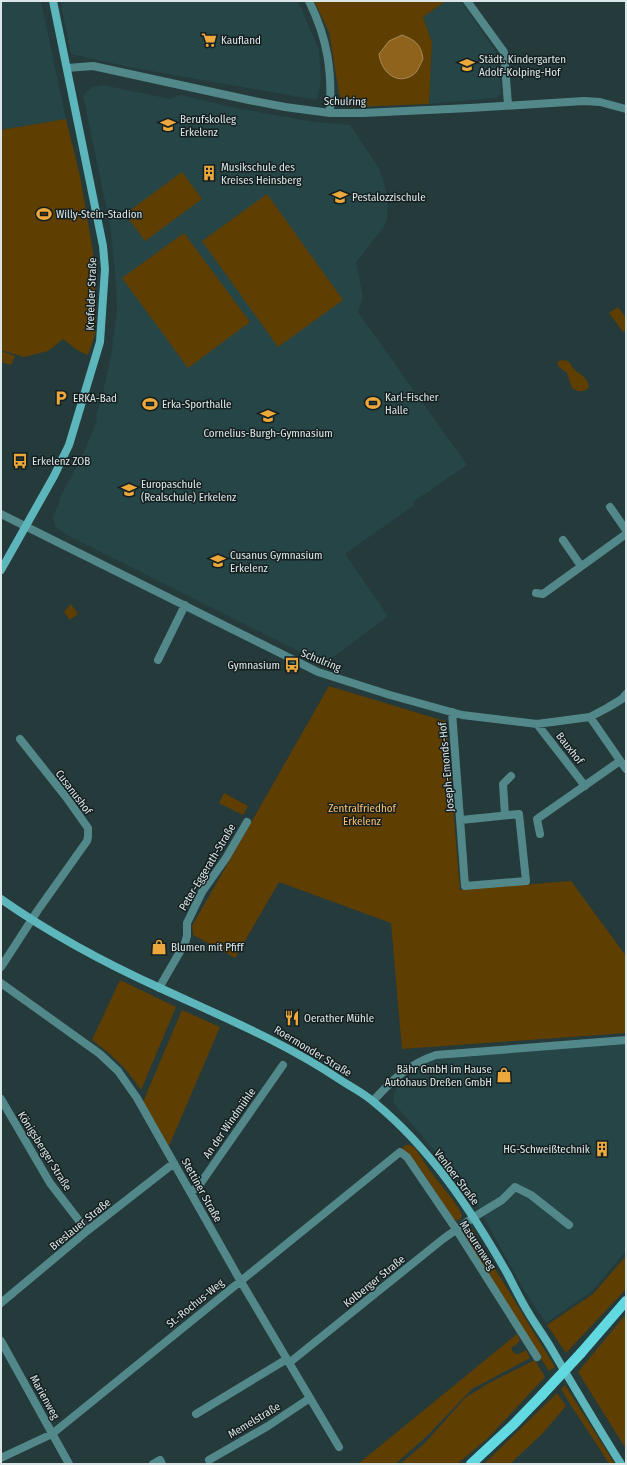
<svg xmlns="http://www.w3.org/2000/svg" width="627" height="1465" viewBox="0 0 627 1465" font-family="'Fira Sans Condensed',sans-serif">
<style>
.built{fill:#254547}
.green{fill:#5f3e01}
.water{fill:#8f631c;stroke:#a68a59}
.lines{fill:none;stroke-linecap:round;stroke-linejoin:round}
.street{stroke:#53888b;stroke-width:8}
.secondary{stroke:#5db6bb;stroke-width:8}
.primary{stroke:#62d9e0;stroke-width:10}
.primary-bridge{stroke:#62d9e0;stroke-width:10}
.labels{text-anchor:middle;stroke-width:3;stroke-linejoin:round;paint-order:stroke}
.poi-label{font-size:11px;fill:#dae6e7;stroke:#161f20;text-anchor:start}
.street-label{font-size:11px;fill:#dae6e7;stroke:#161f20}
.park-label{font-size:11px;fill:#fdc06a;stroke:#161f20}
</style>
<rect width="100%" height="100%" fill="#253a3b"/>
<path class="built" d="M 1,1 L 41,1 L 66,119 L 1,130 Z
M 60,1 L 298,1 L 319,50 L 321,79 L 318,96 L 316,100 L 134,68 L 71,54 Z
M 446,1 L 461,1 L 497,53 L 502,94 L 495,98 L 429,104 L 432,42 L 423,17 Z
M 103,85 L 170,99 L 180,95 L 236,108 L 314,122 L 350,125 L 379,168 L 388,197 L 387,219 L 384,227 L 356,262 L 363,297 L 358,312 L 467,465 L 413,502 L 413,506 L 345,554 L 388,616 L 324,664 L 67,535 L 57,528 L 54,524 L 53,516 L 59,504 L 60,497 L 80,461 L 97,421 L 96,414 L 103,392 L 112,350 L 117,310 L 115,269 L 110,225 L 83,95 L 92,87 Z
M 626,1041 L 626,1251 L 591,1292 L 546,1323 L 525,1292 L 475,1201 L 422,1136 L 393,1102 L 394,1094 L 399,1084 L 408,1076 L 419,1067 L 433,1060 L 470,1055 Z"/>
<path class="green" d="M 314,1 L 446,1 L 423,17 L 432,42 L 429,104 L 352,107 L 343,103 L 339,93 L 329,32 Z
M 66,119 L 80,176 L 93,252 L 96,303 L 95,334 L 88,355 L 77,350 L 63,339 L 48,351 L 24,357 L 1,350 L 1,130 Z
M 182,172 L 202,199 L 145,241 L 125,214 Z
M 267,194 L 343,300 L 278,347 L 202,241 Z
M 184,233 L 250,322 L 188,368 L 122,278 Z
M 618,307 L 626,318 L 626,330 L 623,332 L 609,313 Z
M 1,351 L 15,356 L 11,365 L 1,362 Z
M 562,360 L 568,361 C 570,363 572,367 574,369 C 581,376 587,376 589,387 C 584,393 578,392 572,388 L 567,373 L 559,367 L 557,362 Z
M 71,604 L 78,614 L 70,620 L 64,612 Z
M 329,686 L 441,720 L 446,721 L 460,890 L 571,881 L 626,956 L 626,1033 L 402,1049 L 391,923 L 279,882 L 235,958 L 193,935 L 192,926 Z
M 224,793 L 248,806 L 243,815 L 219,803 Z
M 120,980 L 176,1007 L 141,1090 C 125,1066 114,1057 92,1040 Z
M 182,1010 L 220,1027 L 169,1146 L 143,1102 Z
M 405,1145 L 410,1145 L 415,1148 L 430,1171 L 453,1200 L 460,1211 L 462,1215 L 461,1219 L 457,1221 L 453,1218 L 419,1167 L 408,1153 L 402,1149 Z
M 467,1225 L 474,1231 L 478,1241 L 555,1367 L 549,1371 L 502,1299 L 463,1232 L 463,1228 Z
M 626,1256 L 626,1289 L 566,1353 L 547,1325 L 593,1294 Z
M 626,1314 L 626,1449 L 578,1372 Z
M 517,1334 L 520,1340 L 517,1344 L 511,1348 L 513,1352 L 516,1354 L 519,1354 L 526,1350 L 530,1358 L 472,1389 L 426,1437 L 395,1464 L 358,1464 Z
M 535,1360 L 545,1377 L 487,1439 L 457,1464 L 400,1464 L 425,1443 L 465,1398 L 489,1383 Z
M 565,1385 L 615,1464 L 609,1464 C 594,1438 576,1415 561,1389 Z
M 557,1393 L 566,1406 L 543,1433 L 510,1464 L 484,1464 Z"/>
<path class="water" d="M 402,35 C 415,40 421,44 423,59 C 420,64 418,72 413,75 C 396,86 381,71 379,54 L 389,41 Z"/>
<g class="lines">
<path class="street" d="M 309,1 C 328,40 332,70 330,113
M 467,1 L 504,52 L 508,105
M 67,68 L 93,66 L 249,100 L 285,107 L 330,113 L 363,113 L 470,108 L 584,101 L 600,102 L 626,109
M 610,507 L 626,530
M 1,514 L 318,672 L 390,695 L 462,715 L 537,724 L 590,717 L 607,708 L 622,699 L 626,694
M 563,540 L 581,566
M 536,593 L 543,594 L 626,534
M 158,660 L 185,605
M 452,712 L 465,886 L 526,881 L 519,814 L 461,820
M 590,717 L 626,769
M 537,724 L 585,786
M 505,815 L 503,784 L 511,776
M 540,834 L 537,819 L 620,761
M 1,967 L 38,910 L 87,841 L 88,837 L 88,828 L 66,797 L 20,739
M 1,983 L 100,1054 L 118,1071 L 137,1098 L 240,1280 L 339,1447
M 159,988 L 185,943 L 187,936 L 187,923 L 202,892 L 226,858 L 247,822
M 1,1099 L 50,1183 L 87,1231
M 373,1101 C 392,1080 409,1064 436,1055 L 626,1040
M 190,1192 L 198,1187 L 283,1065
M 1,1303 L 87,1231 L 174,1163
M 1,1341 L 69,1464
M 289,1363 L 443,1239 L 474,1217 L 502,1200 L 515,1187 L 531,1195 L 569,1225
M 196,1414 L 287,1359
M 1,1458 L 52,1434 L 400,1152 L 407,1157 L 456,1229 L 537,1357
M 209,1460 L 268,1426 L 310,1398
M 153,1464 L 160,1460 L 162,1464"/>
<path class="secondary" d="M 1,570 L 54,476 L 69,445 L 100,342 L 105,269 L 103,246 L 53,1
M 1,899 C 51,934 105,963 160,988 C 223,1017 284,1042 342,1081 C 353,1088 365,1094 375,1103 C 431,1149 471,1210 507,1273 C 514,1286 520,1299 528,1312 C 535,1324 544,1336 551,1348 C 574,1387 597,1426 621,1464"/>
<path class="primary" d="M 581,1353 L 626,1301
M 471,1464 L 514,1424 L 542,1395"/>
<path class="primary-bridge" d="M 542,1395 L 581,1353"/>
</g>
<defs>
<g id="supermarket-bare" transform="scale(1.2)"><path d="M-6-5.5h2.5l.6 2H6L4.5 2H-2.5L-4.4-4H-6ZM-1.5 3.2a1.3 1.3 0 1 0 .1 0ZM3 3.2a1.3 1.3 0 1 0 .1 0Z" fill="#eda83b" stroke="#161f20" stroke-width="2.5" paint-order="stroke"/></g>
<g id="school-bare" transform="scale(1.2)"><path d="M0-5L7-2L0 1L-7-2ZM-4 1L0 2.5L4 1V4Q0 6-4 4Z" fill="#eda83b" stroke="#161f20" stroke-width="2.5" paint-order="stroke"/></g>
<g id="building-bare" transform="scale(1.2)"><path d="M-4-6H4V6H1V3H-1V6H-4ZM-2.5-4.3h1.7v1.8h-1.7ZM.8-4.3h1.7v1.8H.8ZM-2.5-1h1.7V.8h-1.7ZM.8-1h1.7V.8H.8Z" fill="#eda83b" stroke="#161f20" stroke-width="2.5" paint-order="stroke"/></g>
<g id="stadium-bare" transform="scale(1.2)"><path d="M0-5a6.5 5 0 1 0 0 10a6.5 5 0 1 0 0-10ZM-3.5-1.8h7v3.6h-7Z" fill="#eda83b" stroke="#161f20" stroke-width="2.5" paint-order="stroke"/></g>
<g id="parking-bare" transform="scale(1.2)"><path d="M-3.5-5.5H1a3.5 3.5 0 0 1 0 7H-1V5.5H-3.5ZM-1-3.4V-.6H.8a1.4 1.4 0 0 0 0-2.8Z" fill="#eda83b" stroke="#161f20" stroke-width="2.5" paint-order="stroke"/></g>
<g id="bus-bare" transform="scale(1.2)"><path d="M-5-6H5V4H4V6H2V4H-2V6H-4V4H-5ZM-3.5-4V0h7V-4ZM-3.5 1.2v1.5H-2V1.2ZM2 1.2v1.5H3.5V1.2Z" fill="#eda83b" stroke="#161f20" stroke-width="2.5" paint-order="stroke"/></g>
<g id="shop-bare" transform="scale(1.2)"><path d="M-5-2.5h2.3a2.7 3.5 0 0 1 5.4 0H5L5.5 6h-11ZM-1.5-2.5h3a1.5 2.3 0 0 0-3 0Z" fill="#eda83b" stroke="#161f20" stroke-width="2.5" paint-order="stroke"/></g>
<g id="restaurant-bare" transform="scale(1.2)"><path d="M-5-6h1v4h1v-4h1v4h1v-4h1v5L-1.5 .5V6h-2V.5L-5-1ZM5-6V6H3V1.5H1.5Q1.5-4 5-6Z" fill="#eda83b" stroke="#161f20" stroke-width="2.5" paint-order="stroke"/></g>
</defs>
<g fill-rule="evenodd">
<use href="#supermarket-bare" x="209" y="40"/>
<use href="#school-bare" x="467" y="65"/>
<use href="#school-bare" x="168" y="125"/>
<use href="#building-bare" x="209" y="173"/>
<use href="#school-bare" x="340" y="197"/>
<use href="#stadium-bare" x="44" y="214"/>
<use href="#parking-bare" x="61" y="398"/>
<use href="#stadium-bare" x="373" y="403"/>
<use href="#stadium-bare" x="150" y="404"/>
<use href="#school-bare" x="268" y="416"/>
<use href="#bus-bare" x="20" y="461"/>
<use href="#school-bare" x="129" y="490"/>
<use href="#school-bare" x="218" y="561"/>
<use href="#bus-bare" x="292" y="665"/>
<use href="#shop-bare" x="159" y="947"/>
<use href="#restaurant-bare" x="292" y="1018"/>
<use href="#shop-bare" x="504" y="1075"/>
<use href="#building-bare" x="602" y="1149"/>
</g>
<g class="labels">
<g class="poi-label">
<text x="221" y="44">Kaufland</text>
<text x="479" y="63">Städt. Kindergarten<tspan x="479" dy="13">Adolf-Kolping-Hof</tspan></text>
<text x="180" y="123">Berufskolleg<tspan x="180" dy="13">Erkelenz</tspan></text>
<text x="221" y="171">Musikschule des<tspan x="221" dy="13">Kreises Heinsberg</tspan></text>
<text x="352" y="201">Pestalozzischule</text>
<text x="56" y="218">Willy-Stein-Stadion</text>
<text x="385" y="401">Karl-Fischer<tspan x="385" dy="13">Halle</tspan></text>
<text x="73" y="402">ERKA-Bad</text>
<text x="162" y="408">Erka-Sporthalle</text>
<text x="268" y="437" text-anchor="middle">Cornelius-Burgh-Gymnasium</text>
<text x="32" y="465">Erkelenz ZOB</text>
<text x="141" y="488">Europaschule<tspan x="141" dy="13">(Realschule) Erkelenz</tspan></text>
<text x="230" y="559">Cusanus Gymnasium<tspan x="230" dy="13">Erkelenz</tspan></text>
<text x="280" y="669" text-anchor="end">Gymnasium</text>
<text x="171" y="951">Blumen mit Pfiff</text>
<text x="304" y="1022">Oerather Mühle</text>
<text x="492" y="1073" text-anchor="end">Bähr GmbH im Hause<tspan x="492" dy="13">Autohaus Dreßen GmbH</tspan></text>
<text x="590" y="1153" text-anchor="end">HG-Schweißtechnik</text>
</g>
<g class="street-label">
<text transform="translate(345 101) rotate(1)" y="4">Schulring</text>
<text transform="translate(91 294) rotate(-88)" y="4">Krefelder Straße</text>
<text transform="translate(321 660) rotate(22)" y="4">Schulring</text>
<text transform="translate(570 748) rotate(52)" y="4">Bauxhof</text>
<text transform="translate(446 767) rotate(-95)" y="4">Joseph-Emonds-Hof</text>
<text transform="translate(74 792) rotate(53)" y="4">Cusanushof</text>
<text transform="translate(207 867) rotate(-59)" y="4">Peter-Eggerath-Straße</text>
<text transform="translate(313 1051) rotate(31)" y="4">Roermonder Straße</text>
<text transform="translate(229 1123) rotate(-55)" y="4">An der Windmühle</text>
<text transform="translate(45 1151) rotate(58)" y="4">Königsberger Straße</text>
<text transform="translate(457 1177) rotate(53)" y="4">Venloer Straße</text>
<text transform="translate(202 1190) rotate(61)" y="4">Stettiner Straße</text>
<text transform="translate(80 1224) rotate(-39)" y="4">Breslauer Straße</text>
<text transform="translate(478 1245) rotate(57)" y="4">Masurenweg</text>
<text transform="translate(374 1281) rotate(-39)" y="4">Kolberger Straße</text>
<text transform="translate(195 1303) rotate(-39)" y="4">St.-Rochus-Weg</text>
<text transform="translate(45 1397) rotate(61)" y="4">Marienweg</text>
<text transform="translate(254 1420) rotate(-31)" y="4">Memelstraße</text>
</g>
<g class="park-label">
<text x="362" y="812">Zentralfriedhof<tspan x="362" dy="13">Erkelenz</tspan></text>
</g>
</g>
<rect width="627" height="1465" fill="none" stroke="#dae6e7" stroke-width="4"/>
</svg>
